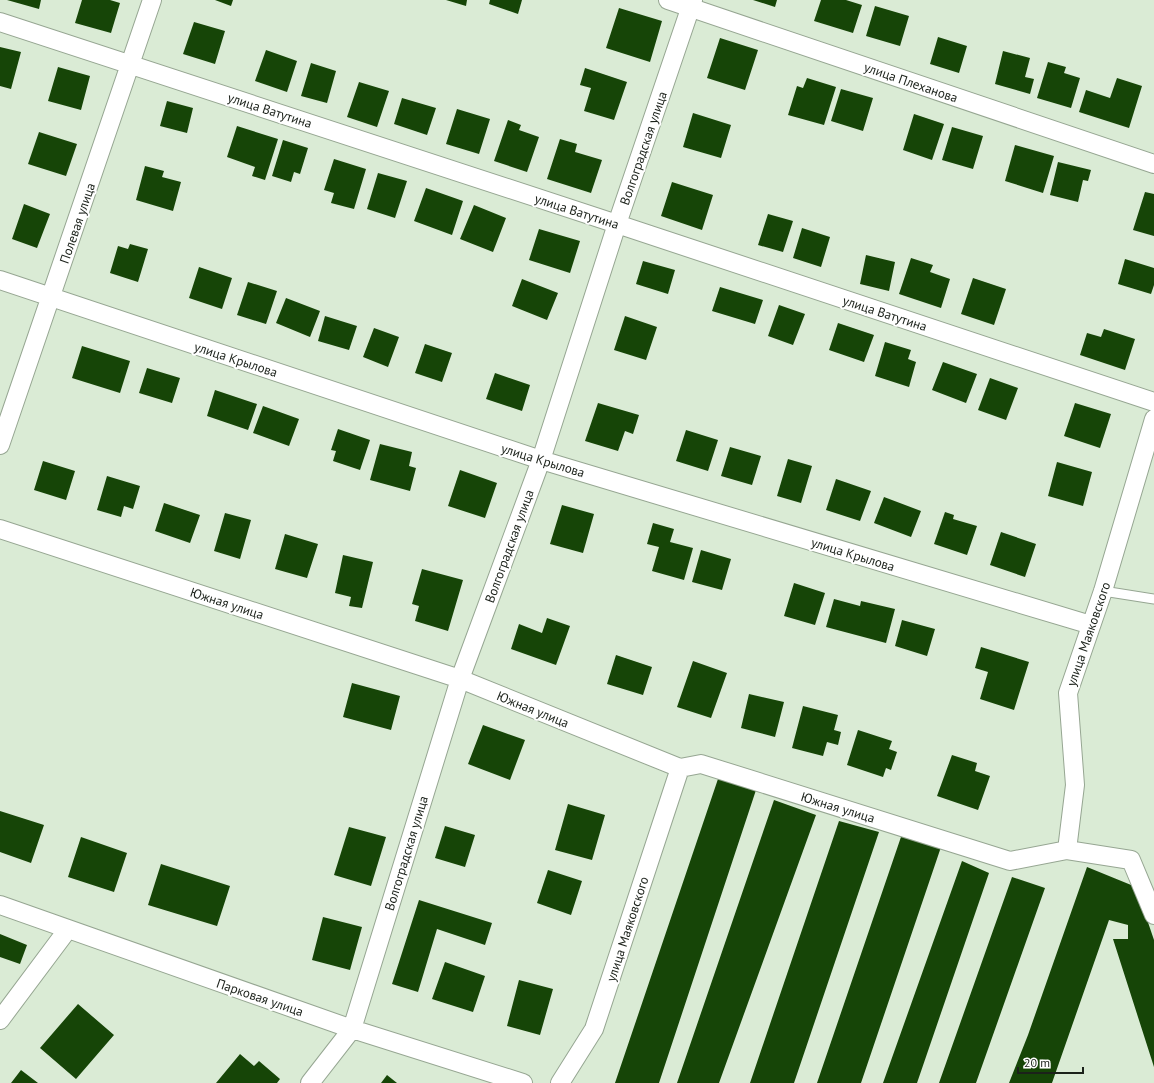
<svg xmlns="http://www.w3.org/2000/svg" width="1154" height="1083" viewBox="0 0 1154 1083" font-family="'PT Sans',sans-serif">
<style>
.building{fill:#164507}
.lines{fill:none;stroke-linecap:round;stroke-linejoin:round}
.service-casing{stroke:#96a692;stroke-width:11}
.minor-casing{stroke:#96a692;stroke-width:20}
.service{stroke:#fff;stroke-width:9}
.minor{stroke:#fff;stroke-width:18}
.labels{text-anchor:middle;stroke-width:4;stroke-linejoin:round;paint-order:stroke}
.street-label{font-size:13px;fill:#1b211a;stroke:#fff}
</style>
<rect width="100%" height="100%" fill="#daebd5"/>
<path class="building" d="M 7,0 L 41,0 L 39,9 Z
M 82,0 L 110,0 L 120,3 L 111,33 L 75,23 Z
M 215,0 L 233,0 L 231,6 Z
M 446,0 L 467,0 L 466,6 Z
M 490,0 L 522,0 L 518,14 L 489,4 Z
M 753,0 L 777,0 L 775,7 Z
M 821,0 L 846,0 L 862,5 L 853,33 L 814,21 Z
M 875,6 L 909,16 L 900,46 L 866,36 Z
M 619,8 L 662,21 L 650,62 L 606,48 Z
M 194,22 L 225,31 L 215,64 L 183,54 Z
M 938,37 L 967,46 L 959,73 L 930,64 Z
M 720,38 L 758,50 L 745,90 L 707,78 Z
M 0,47 L 21,52 L 11,89 L 0,86 Z
M 266,50 L 297,61 L 287,92 L 255,81 Z
M 1003,51 L 1030,58 L 1025,77 L 1034,79 L 1030,94 L 995,84 Z
M 1048,62 L 1066,67 L 1064,73 L 1080,78 L 1071,108 L 1037,98 Z
M 311,63 L 336,71 L 327,103 L 301,96 Z
M 58,67 L 90,76 L 81,110 L 48,101 Z
M 585,68 L 627,82 L 614,120 L 584,111 L 591,88 L 580,85 Z
M 807,78 L 836,87 L 824,125 L 788,115 L 797,86 L 803,88 Z
M 1117,78 L 1142,86 L 1129,128 L 1079,112 L 1086,90 L 1110,98 Z
M 359,82 L 389,91 L 377,127 L 347,117 Z
M 841,89 L 873,98 L 863,131 L 831,121 Z
M 402,98 L 436,108 L 427,135 L 394,124 Z
M 167,101 L 193,108 L 187,133 L 160,126 Z
M 457,109 L 490,119 L 479,154 L 446,144 Z
M 693,113 L 731,125 L 721,158 L 683,147 Z
M 914,114 L 944,124 L 932,160 L 903,150 Z
M 508,120 L 521,125 L 519,130 L 539,137 L 527,172 L 494,161 Z
M 237,126 L 278,139 L 265,180 L 252,176 L 255,167 L 227,157 Z
M 952,127 L 983,136 L 973,169 L 942,160 Z
M 39,132 L 77,144 L 66,176 L 28,164 Z
M 560,139 L 577,144 L 575,152 L 602,160 L 591,193 L 547,179 Z
M 283,140 L 308,148 L 300,174 L 294,172 L 291,182 L 272,176 Z
M 1015,145 L 1054,156 L 1043,193 L 1005,181 Z
M 334,159 L 366,169 L 354,209 L 331,203 L 334,193 L 324,190 Z
M 1058,162 L 1091,170 L 1088,181 L 1083,180 L 1078,202 L 1050,195 Z
M 145,166 L 164,171 L 162,177 L 181,182 L 173,211 L 136,200 Z
M 378,173 L 407,181 L 395,218 L 367,209 Z
M 672,182 L 713,195 L 702,230 L 661,216 Z
M 426,188 L 463,201 L 452,235 L 414,221 Z
M 1145,192 L 1154,194 L 1154,236 L 1133,230 Z
M 24,204 L 50,214 L 37,248 L 12,239 Z
M 474,205 L 506,218 L 493,252 L 460,239 Z
M 768,214 L 793,221 L 783,252 L 758,245 Z
M 802,228 L 830,237 L 821,267 L 793,258 Z
M 539,229 L 580,241 L 570,273 L 529,260 Z
M 130,244 L 148,249 L 138,282 L 110,273 L 118,246 L 128,249 Z
M 866,255 L 895,262 L 889,291 L 860,284 Z
M 911,258 L 933,265 L 930,272 L 950,279 L 941,308 L 899,294 Z
M 1125,259 L 1154,268 L 1154,285 L 1151,294 L 1118,284 Z
M 643,261 L 675,270 L 668,294 L 636,284 Z
M 199,267 L 232,278 L 222,309 L 189,298 Z
M 973,278 L 1006,289 L 994,325 L 961,314 Z
M 522,279 L 558,293 L 547,320 L 512,306 Z
M 248,282 L 277,291 L 266,324 L 237,315 Z
M 720,287 L 763,300 L 755,324 L 712,311 Z
M 286,298 L 320,311 L 310,337 L 276,323 Z
M 779,305 L 805,314 L 793,345 L 768,336 Z
M 325,316 L 357,326 L 349,350 L 318,341 Z
M 625,316 L 657,327 L 646,360 L 614,350 Z
M 838,323 L 874,335 L 864,362 L 829,350 Z
M 374,328 L 399,337 L 388,367 L 363,357 Z
M 1104,329 L 1135,339 L 1125,370 L 1080,355 L 1087,333 L 1101,337 Z
M 885,342 L 911,350 L 908,359 L 916,362 L 909,387 L 875,376 Z
M 425,344 L 452,353 L 442,382 L 415,373 Z
M 82,346 L 130,361 L 120,393 L 72,378 Z
M 943,362 L 977,374 L 966,403 L 932,390 Z
M 147,368 L 180,378 L 172,403 L 139,393 Z
M 495,373 L 530,385 L 522,411 L 486,399 Z
M 990,378 L 1018,388 L 1006,420 L 978,410 Z
M 215,390 L 257,404 L 248,430 L 207,416 Z
M 598,403 L 639,415 L 633,434 L 625,431 L 618,451 L 585,441 Z
M 1075,403 L 1111,414 L 1100,448 L 1064,436 Z
M 263,406 L 299,419 L 289,446 L 253,433 Z
M 338,429 L 370,440 L 360,470 L 333,461 L 336,451 L 331,450 Z
M 686,430 L 718,440 L 708,471 L 676,461 Z
M 380,444 L 412,452 L 409,466 L 416,468 L 410,491 L 370,480 Z
M 730,447 L 761,456 L 752,485 L 721,476 Z
M 788,459 L 812,466 L 801,503 L 777,496 Z
M 43,461 L 75,471 L 66,500 L 34,490 Z
M 1057,462 L 1092,472 L 1083,506 L 1048,496 Z
M 460,470 L 497,483 L 485,518 L 448,506 Z
M 107,476 L 140,486 L 133,509 L 124,506 L 121,517 L 97,510 Z
M 836,479 L 871,491 L 860,521 L 826,510 Z
M 884,497 L 921,511 L 911,537 L 874,523 Z
M 164,503 L 200,515 L 190,543 L 155,531 Z
M 562,505 L 594,514 L 583,553 L 550,544 Z
M 945,512 L 954,515 L 953,519 L 977,526 L 967,555 L 934,544 Z
M 225,513 L 251,520 L 240,559 L 214,551 Z
M 653,523 L 674,529 L 670,542 L 693,548 L 684,580 L 652,571 L 659,547 L 647,544 Z
M 1001,532 L 1036,544 L 1025,577 L 990,565 Z
M 285,534 L 318,544 L 307,578 L 275,569 Z
M 701,550 L 731,559 L 722,590 L 692,582 Z
M 343,555 L 373,562 L 362,608 L 349,606 L 351,597 L 335,593 Z
M 422,569 L 463,580 L 448,631 L 415,621 L 419,606 L 412,604 Z
M 794,583 L 825,593 L 815,625 L 784,616 Z
M 834,599 L 860,606 L 861,601 L 895,609 L 886,643 L 826,627 Z
M 547,618 L 570,626 L 556,665 L 511,649 L 519,624 L 542,633 Z
M 902,620 L 935,629 L 927,656 L 895,646 Z
M 981,647 L 1029,662 L 1014,710 L 980,699 L 988,672 L 975,668 Z
M 616,655 L 652,667 L 643,695 L 607,684 Z
M 693,661 L 727,673 L 711,718 L 677,707 Z
M 352,683 L 400,696 L 391,730 L 343,717 Z
M 749,694 L 784,702 L 775,737 L 741,728 Z
M 803,706 L 838,715 L 834,730 L 841,732 L 838,745 L 827,742 L 823,756 L 792,748 Z
M 483,725 L 525,740 L 510,780 L 468,764 Z
M 858,730 L 892,741 L 889,749 L 897,752 L 891,770 L 886,768 L 883,777 L 847,765 Z
M 952,755 L 977,763 L 975,771 L 990,776 L 978,810 L 937,796 Z
M 719,776 L 756,790 L 659,1083 L 615,1083 Z
M 774,800 L 816,815 L 719,1083 L 677,1083 Z
M 568,804 L 605,815 L 592,860 L 555,850 Z
M 0,811 L 44,825 L 31,863 L 0,852 Z
M 839,821 L 879,832 L 794,1083 L 750,1083 Z
M 445,826 L 475,835 L 465,867 L 435,858 Z
M 349,827 L 386,837 L 371,886 L 334,875 Z
M 902,834 L 941,847 L 861,1083 L 817,1083 Z
M 81,837 L 127,853 L 114,892 L 68,877 Z
M 962,861 L 989,873 L 917,1083 L 883,1083 Z
M 161,864 L 230,886 L 217,926 L 148,905 Z
M 1087,867 L 1136,887 L 1154,940 L 1154,1067 L 1113,939 L 1128,939 L 1128,925 L 1109,920 L 1052,1083 L 1009,1083 L 1028,1035 Z
M 548,870 L 582,881 L 571,915 L 537,903 Z
M 1012,877 L 1045,888 L 976,1083 L 939,1083 Z
M 419,900 L 492,923 L 485,945 L 437,929 L 418,992 L 392,984 Z
M 323,917 L 362,927 L 350,970 L 312,960 Z
M 0,934 L 27,945 L 20,964 L 0,957 Z
M 445,962 L 485,976 L 473,1012 L 432,999 Z
M 519,980 L 553,989 L 540,1035 L 507,1026 Z
M 78,1004 L 114,1035 L 76,1079 L 40,1048 Z
M 240,1054 L 254,1066 L 259,1061 L 280,1079 L 277,1083 L 216,1083 Z
M 21,1070 L 38,1083 L 11,1083 Z
M 387,1075 L 397,1083 L 381,1083 Z"/>
<g class="lines">
<g class="service-casing">
<path id="service" d="M 1103,591 L 1154,599"/>
</g>
<g class="minor-casing">
<path id="minor" d="M 668,0 L 1154,164
M 0,22 L 617,224 L 1154,402
M 0,280 L 541,460 L 1091,625
M 0,445 L 152,0
M 0,529 L 460,679 L 680,768 L 701,764 L 1010,861 L 1067,850 L 1131,860 L 1154,915
M 1067,850 L 1075,785 L 1068,693 L 1103,591 L 1154,419
M 0,905 L 352,1029 L 523,1083
M 0,1020 L 68,929
M 310,1083 L 352,1029 L 460,679 L 541,460 L 617,224 L 693,0
M 560,1083 L 594,1029 L 680,768"/>
</g>
<use href="#service" class="service"/>
<use href="#minor" class="minor"/>
</g>
<g class="labels">
<g class="street-label">
<text transform="translate(911 82) rotate(19)" y="5">улица Плеханова</text>
<text transform="translate(270 110) rotate(18)" y="5">улица Ватутина</text>
<text transform="translate(643 148) rotate(-71)" y="5">Волгоградская улица</text>
<text transform="translate(577 211) rotate(18)" y="5">улица Ватутина</text>
<text transform="translate(77 223) rotate(-71)" y="5">Полевая улица</text>
<text transform="translate(885 313) rotate(18)" y="5">улица Ватутина</text>
<text transform="translate(236 359) rotate(18)" y="5">улица Крылова</text>
<text transform="translate(543 460) rotate(17)" y="5">улица Крылова</text>
<text transform="translate(509 546) rotate(-70)" y="5">Волгоградская улица</text>
<text transform="translate(853 554) rotate(17)" y="5">улица Крылова</text>
<text transform="translate(227 603) rotate(18)" y="5">Южная улица</text>
<text transform="translate(1088 634) rotate(-71)" y="5">улица Маяковского</text>
<text transform="translate(533 709) rotate(22)" y="5">Южная улица</text>
<text transform="translate(838 807) rotate(17)" y="5">Южная улица</text>
<text transform="translate(406 853) rotate(-73)" y="5">Волгоградская улица</text>
<text transform="translate(627 929) rotate(-72)" y="5">улица Маяковского</text>
<text transform="translate(260 997) rotate(19)" y="5">Парковая улица</text>
</g>
</g>
<path d="M1018 1067v6h65v-6" fill="none" stroke="#1b211a" stroke-width="2"/>
<text x="1024" y="1067" font-size="12" fill="#1b211a" stroke="#ffffff" stroke-width="3" paint-order="stroke">20 m</text>
</svg>
